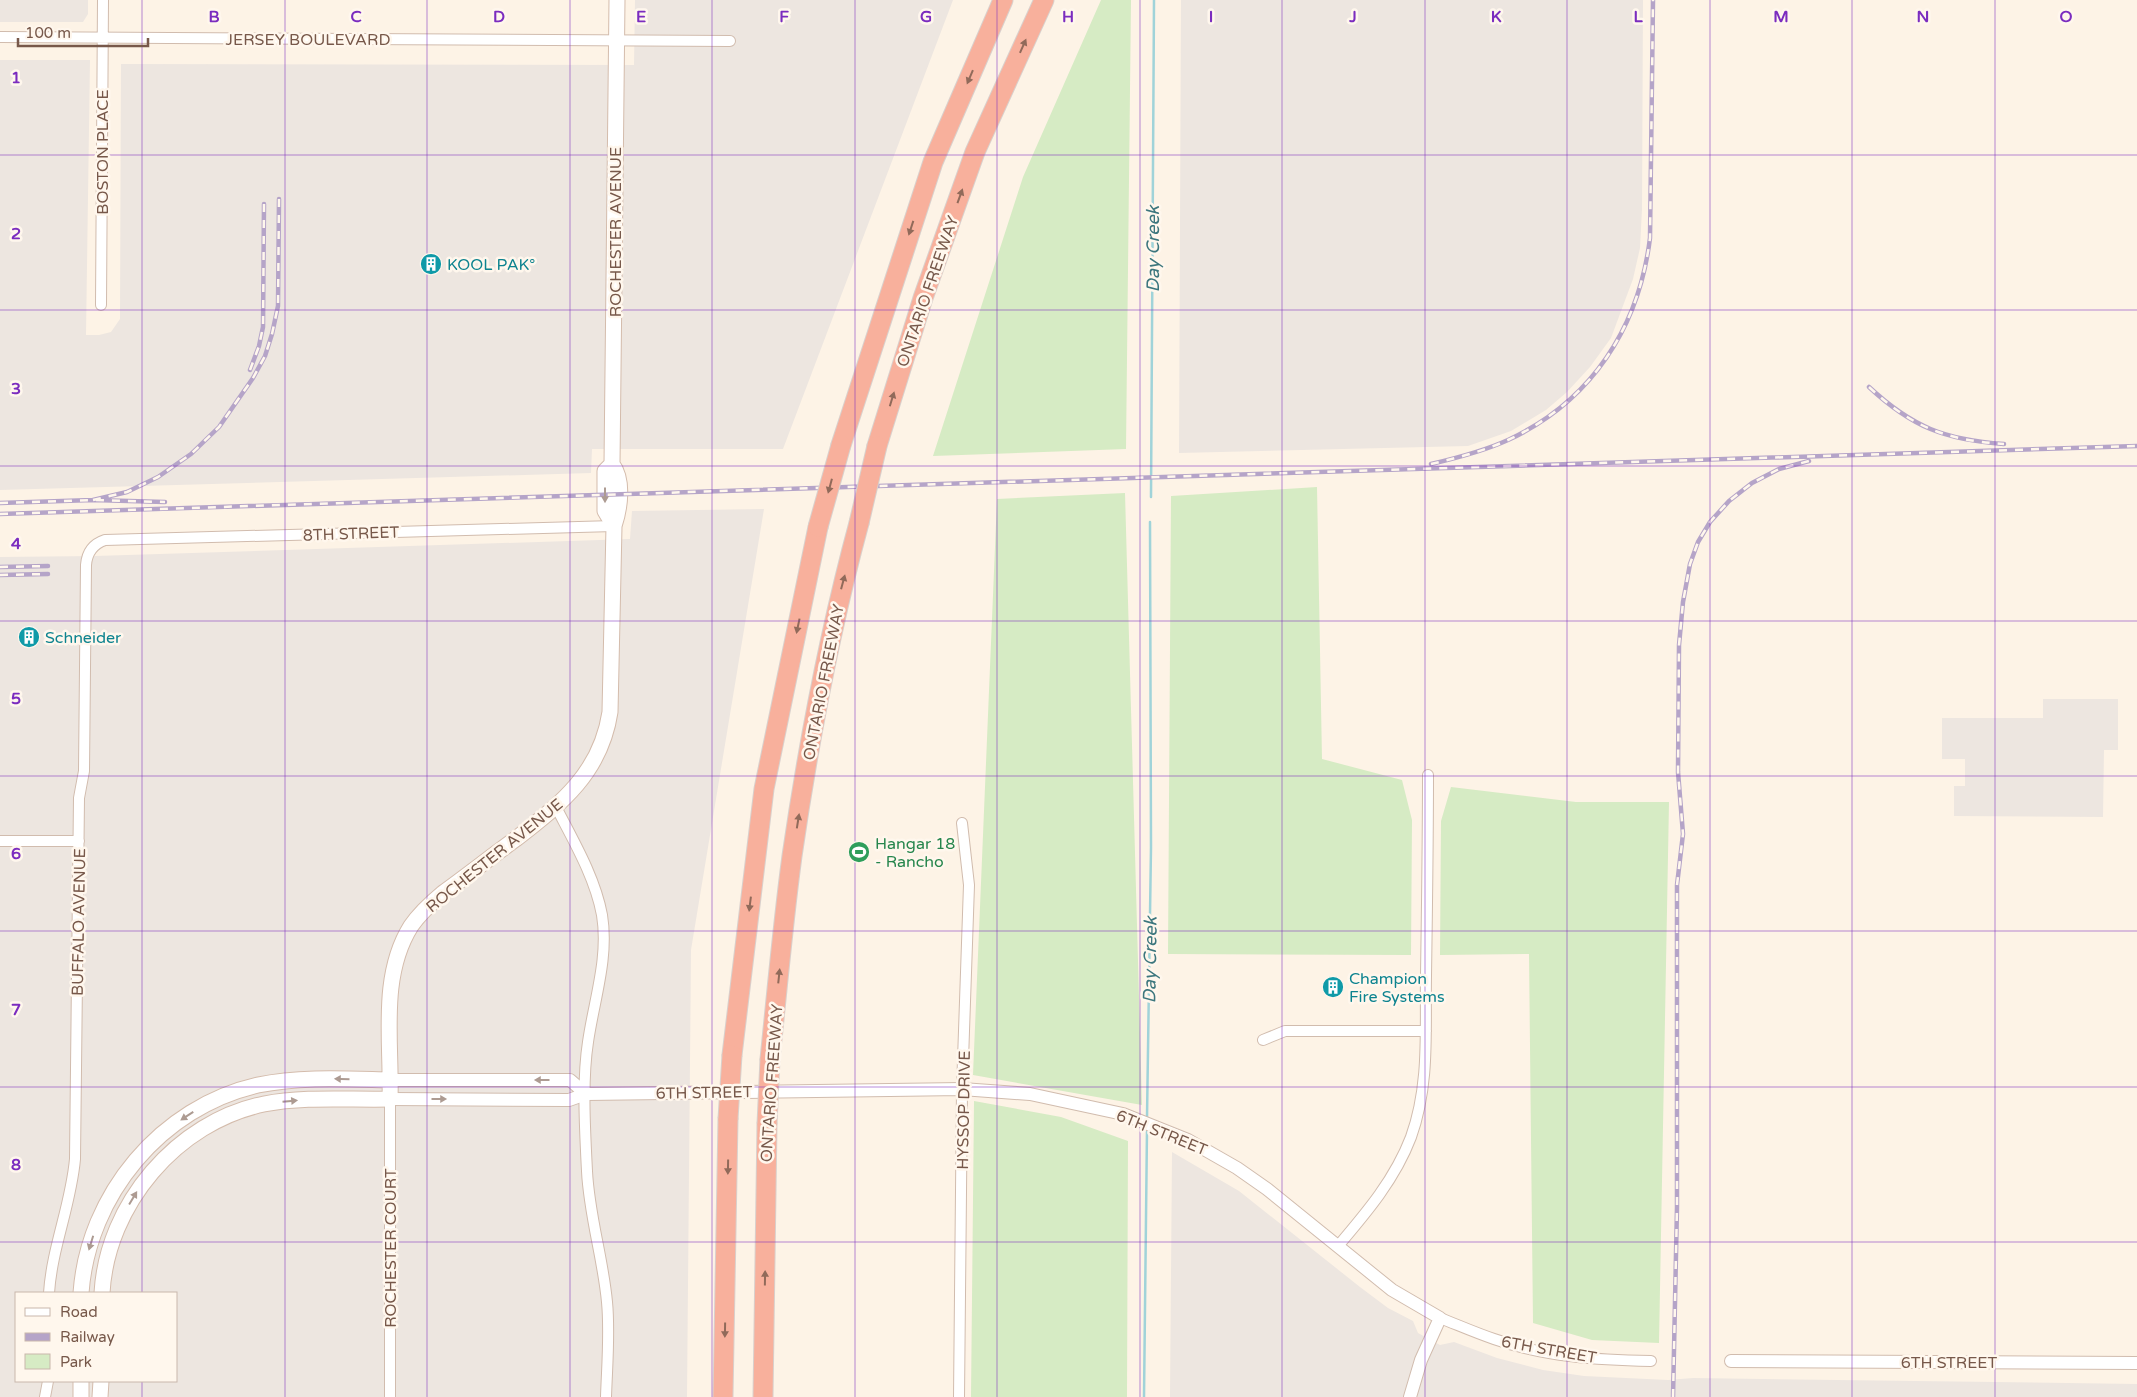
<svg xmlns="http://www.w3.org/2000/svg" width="2137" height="1397" viewBox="0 0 2137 1397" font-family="'Varela Round',sans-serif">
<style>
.industrial{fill:#ede6e0;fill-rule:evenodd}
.green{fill:#d6ebc4}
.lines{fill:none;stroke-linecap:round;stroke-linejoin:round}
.stream{stroke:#a0d3d9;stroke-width:2.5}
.minor-casing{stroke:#d1bcae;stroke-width:12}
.tertiary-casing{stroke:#d1bcae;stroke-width:14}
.secondary-casing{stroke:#d4bcac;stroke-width:17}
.motorway-casing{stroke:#d9d0cc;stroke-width:21}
.minor{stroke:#fff;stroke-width:10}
.tertiary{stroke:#fff;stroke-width:12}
.secondary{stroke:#fff;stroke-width:15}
.motorway{stroke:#f8b09c;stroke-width:19}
.rail-casing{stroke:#b5a4c8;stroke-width:4.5}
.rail{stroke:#fff7ed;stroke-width:2.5;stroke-dasharray:8;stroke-linecap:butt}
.motorway-bridge-casing{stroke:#d9d0cc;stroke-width:21;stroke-linecap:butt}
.motorway-bridge{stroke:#f8b09c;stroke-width:19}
.oneway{fill:#916a5a}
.oneway2{fill:#ad9b92}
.grid{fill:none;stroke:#7b2cbf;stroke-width:1;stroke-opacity:0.55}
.labels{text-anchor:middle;stroke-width:5;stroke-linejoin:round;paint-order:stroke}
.street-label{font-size:16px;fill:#77584a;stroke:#fff7ed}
.culture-label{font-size:16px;fill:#0d838f;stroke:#fff7ed;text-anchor:start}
.leisure-label{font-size:16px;fill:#27864d;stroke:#fff7ed;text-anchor:start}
.water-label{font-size:18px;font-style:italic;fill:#3c767d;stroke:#fff7ed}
.grid-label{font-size:16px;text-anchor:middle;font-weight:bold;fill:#7b2cbf;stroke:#fff7ed;stroke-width:5;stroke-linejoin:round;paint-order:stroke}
</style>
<rect width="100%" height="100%" fill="#fdf3e6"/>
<path class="industrial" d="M 0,0 L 88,0 L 88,14 L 83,22 L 0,22 Z
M 635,0 L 953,0 L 783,449 L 592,449 L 591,473 L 0,490 L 0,60 L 90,60 L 86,335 L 99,335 L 111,332 L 120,319 L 121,64 L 634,65 Z
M 1181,0 L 1643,0 L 1642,209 L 1640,248 L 1633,279 L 1611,338 L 1590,367 L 1567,392 L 1546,410 L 1511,431 L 1468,446 L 1179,453 Z
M 764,509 L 691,950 L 687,1397 L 0,1397 L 0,557 L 95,556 L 630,539 L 632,511 ZM 16,1293 L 176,1293 L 176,1381 L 16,1381 Z
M 2043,699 L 2118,699 L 2118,750 L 2104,750 L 2103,817 L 1954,816 L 1954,786 L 1965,786 L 1965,759 L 1942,759 L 1942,718 L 2043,718 Z
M 1172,1152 L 1239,1191 L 1360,1287 L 1388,1308 L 1413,1321 L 1418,1333 L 1440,1345 L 1454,1342 L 1497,1358 L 1543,1370 L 1584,1376 L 1668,1380 L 1693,1378 L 2137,1384 L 2137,1397 L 1170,1397 Z"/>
<path class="green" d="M 1101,0 L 1131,0 L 1126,449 L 933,456 L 1023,177 Z
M 1317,487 L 1322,759 L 1402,780 L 1412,820 L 1411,955 L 1168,954 L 1171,496 Z
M 1125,493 L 1142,1105 L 973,1075 L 997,499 Z
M 1451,787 L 1576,802 L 1669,802 L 1659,1343 L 1592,1340 L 1533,1323 L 1529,954 L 1440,955 L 1441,821 Z
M 974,1101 L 1061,1117 L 1128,1141 L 1127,1397 L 971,1397 Z"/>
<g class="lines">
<path class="stream" d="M 1151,497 L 1154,0
M 1147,1118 L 1151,847 L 1150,522
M 1144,1397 L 1147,1129"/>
<g class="minor-casing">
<path id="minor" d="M 0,37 L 730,41
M 101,305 L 103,0
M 556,807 C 573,840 595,877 602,915 C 609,958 594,1000 588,1042 C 582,1080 585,1132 587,1171 C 589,1215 603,1258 607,1302 C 610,1333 607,1366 606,1397
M 0,841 L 79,841
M 1263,1040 L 1285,1031 L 1426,1031
M 1338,1246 C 1367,1212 1395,1179 1411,1137 C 1430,1084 1425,1030 1426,976 C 1427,909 1428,842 1428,775
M 49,1293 C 52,1247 71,1205 75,1159 L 79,798 L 84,771 L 86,565 C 87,552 93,544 105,540 L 614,526
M 1440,1318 C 1458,1325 1476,1333 1494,1339 C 1545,1357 1598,1360 1651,1361
M 45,1397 L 48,1381
M 390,1397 L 390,1099
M 959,1397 L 962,1089 L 969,885 L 962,823"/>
</g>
<g class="tertiary-casing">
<path id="tertiary" d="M 391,1080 L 570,1080 L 586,1094
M 390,1099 L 569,1100 L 586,1094 L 962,1089 L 1030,1094 L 1123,1114 L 1188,1140 L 1237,1168 L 1267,1189 L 1392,1290 L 1440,1318 L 1421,1360 L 1410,1397
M 1731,1361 L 2137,1363"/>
</g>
<g class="secondary-casing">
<path id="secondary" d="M 612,464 L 605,471 L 605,511 L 614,526
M 81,1293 C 88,1195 161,1107 258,1085 C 302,1076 347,1079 391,1080
M 102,1293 C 107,1204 177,1122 264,1104 C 305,1096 349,1100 390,1099 C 392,1043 379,977 411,926 C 420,913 431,903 443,893 C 468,875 492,856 517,838 C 562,803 601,772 610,712 L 614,526 C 620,508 624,480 612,464 L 617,0
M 81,1397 L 81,1381
M 100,1397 L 101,1381"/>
</g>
<g class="motorway-casing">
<path id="motorway" d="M 841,445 L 933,162 L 1003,0
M 877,446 L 923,298 L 975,152 L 1044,0
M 732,1055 L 764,789 L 818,527
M 770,1059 C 777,991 783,923 792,856 C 808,746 830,630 859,523
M 723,1397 L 728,1119
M 763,1397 L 767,1124"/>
</g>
<use href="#minor" class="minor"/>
<use href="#tertiary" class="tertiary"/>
<use href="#secondary" class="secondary"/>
<use href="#motorway" class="motorway"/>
<g class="rail-casing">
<path id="rail" d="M 250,370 L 259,346 L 263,327 L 264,204
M 1869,387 C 1912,427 1945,440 2004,444
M 1431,464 C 1457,458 1484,451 1508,440 C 1592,401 1639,327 1650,238 L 1653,0
M 93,500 L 127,492 L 158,477 L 191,454 L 219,427 L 253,378 L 265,356 L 272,334 L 278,306 L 279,199
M 0,503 L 93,500 L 165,502
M 0,514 L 2137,446
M 0,567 L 48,566
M 0,575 L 48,574
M 1673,1397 L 1677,1207 L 1677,885 L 1683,834 L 1678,772 L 1679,645 L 1683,602 L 1690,564 L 1698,542 L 1710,522 L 1729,501 L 1752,483 L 1779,469 L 1809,461"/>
</g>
<use href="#rail" class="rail"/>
<g class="motorway-bridge-casing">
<path id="motorway-bridge" d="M 859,523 L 877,446
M 818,527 L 841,445
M 728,1119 L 732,1055
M 767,1124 L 770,1059"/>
</g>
<use href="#motorway-bridge" class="motorway-bridge"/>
</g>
<defs><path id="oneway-solid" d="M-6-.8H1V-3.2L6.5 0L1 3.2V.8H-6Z" transform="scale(1.25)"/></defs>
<g class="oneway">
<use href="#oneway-solid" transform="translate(1023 46) rotate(-66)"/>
<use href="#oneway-solid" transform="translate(970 77) rotate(113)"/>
<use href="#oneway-solid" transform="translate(960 196) rotate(-70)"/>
<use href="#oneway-solid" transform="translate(911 228) rotate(108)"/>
<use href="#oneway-solid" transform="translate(892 399) rotate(-73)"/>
<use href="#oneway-solid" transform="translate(830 486) rotate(105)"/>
<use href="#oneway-solid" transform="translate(843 582) rotate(-75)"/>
<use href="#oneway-solid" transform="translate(798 626) rotate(102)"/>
<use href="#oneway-solid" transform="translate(798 821) rotate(-81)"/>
<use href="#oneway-solid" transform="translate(750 904) rotate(97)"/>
<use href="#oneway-solid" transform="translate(779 976) rotate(-84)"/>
<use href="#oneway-solid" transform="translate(728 1167) rotate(91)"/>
<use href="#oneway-solid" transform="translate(765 1278) rotate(-89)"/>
<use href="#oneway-solid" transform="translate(725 1330) rotate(91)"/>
</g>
<g class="oneway2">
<use href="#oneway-solid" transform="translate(605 495) rotate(90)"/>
<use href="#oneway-solid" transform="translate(342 1079) rotate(-179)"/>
<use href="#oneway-solid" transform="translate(542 1080) rotate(180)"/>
<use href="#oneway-solid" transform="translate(439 1099)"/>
<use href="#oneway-solid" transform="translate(290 1101) rotate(-5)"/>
<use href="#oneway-solid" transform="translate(187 1116) rotate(147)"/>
<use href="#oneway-solid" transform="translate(133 1198) rotate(-59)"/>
<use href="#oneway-solid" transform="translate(91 1243) rotate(107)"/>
</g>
<path class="grid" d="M 142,0 L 142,1293M 285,0 L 285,1397M 427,0 L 427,1397M 570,0 L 570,1397M 712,0 L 712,1397M 855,0 L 855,1397M 997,0 L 997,1397M 1140,0 L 1140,1397M 1282,0 L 1282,1397M 1425,0 L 1425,1397M 1567,0 L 1567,1397M 1710,0 L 1710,1397M 1852,0 L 1852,1397M 1995,0 L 1995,1397M 0,155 L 2137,155M 0,310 L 2137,310M 0,466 L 2137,466M 0,621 L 2137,621M 0,776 L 2137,776M 0,931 L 2137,931M 0,1087 L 2137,1087M 0,1242 L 2137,1242M 142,1381 L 142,1397"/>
<defs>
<g id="building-disc" transform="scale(1.125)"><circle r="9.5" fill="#0f9aa8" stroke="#fff7ed"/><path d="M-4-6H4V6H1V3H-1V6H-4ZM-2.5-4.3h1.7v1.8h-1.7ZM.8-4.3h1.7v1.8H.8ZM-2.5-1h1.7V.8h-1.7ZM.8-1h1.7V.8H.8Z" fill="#fff"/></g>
<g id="stadium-disc" transform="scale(1.125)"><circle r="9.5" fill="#2e9e5b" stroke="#fff7ed"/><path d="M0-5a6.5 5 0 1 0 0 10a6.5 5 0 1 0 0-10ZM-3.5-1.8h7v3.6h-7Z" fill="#fff"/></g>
</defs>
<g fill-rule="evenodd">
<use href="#building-disc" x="431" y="264"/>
<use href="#building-disc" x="29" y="637"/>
<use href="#stadium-disc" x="859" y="852"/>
<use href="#building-disc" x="1333" y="987"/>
</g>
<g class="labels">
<g class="street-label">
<text x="308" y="45">JERSEY BOULEVARD</text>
<text transform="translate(102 152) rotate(-90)" y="6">BOSTON PLACE</text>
<text transform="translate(615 232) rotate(-90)" y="6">ROCHESTER AVENUE</text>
<text transform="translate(927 291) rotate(-71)" y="6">ONTARIO FREEWAY</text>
<text transform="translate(351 533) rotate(-2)" y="6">8TH STREET</text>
<text transform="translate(823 682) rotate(-79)" y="6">ONTARIO FREEWAY</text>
<text transform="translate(494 855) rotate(-39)" y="6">ROCHESTER AVENUE</text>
<text transform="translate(78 922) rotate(-89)" y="6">BUFFALO AVENUE</text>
<text transform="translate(771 1083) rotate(-86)" y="6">ONTARIO FREEWAY</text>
<text transform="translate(704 1092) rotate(-1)" y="6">6TH STREET</text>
<text transform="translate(963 1110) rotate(-89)" y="6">HYSSOP DRIVE</text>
<text transform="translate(1162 1132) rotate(22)" y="6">6TH STREET</text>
<text transform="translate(390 1248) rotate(-90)" y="6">ROCHESTER COURT</text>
<text transform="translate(1549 1349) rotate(10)" y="6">6TH STREET</text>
<text x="1949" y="1368">6TH STREET</text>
</g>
<g class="culture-label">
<text x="447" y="270">KOOL PAK°</text>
<text x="45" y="643">Schneider</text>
<text x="1349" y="984">Champion<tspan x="1349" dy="18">Fire Systems</tspan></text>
</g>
<g class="leisure-label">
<text x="875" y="849">Hangar 18<tspan x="875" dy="18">- Rancho</tspan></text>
</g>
<g class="water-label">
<text transform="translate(1153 249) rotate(-90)" y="6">Day Creek</text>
<text transform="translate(1150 960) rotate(-89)" y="6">Day Creek</text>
</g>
</g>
<g class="grid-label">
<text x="214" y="22">B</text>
<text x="356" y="22">C</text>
<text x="499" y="22">D</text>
<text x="641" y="22">E</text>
<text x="784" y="22">F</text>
<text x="926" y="22">G</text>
<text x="1068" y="22">H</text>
<text x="1211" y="22">I</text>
<text x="1353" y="22">J</text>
<text x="1496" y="22">K</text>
<text x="1638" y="22">L</text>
<text x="1781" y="22">M</text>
<text x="1923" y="22">N</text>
<text x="2066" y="22">O</text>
<text x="16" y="83">1</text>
<text x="16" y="239">2</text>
<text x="16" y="394">3</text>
<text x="16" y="549">4</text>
<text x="16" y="704">5</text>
<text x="16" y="859">6</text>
<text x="16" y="1015">7</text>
<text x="16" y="1170">8</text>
</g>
<rect x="15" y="1292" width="162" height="90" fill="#fff7ed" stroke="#c9b7ac"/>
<rect x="25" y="1308" width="25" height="8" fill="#ffffff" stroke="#c9b7ac"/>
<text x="60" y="1317" font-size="15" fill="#77584a">Road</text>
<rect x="25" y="1333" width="25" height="8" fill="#b5a4c8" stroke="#c9b7ac"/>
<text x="60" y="1342" font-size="15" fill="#77584a">Railway</text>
<rect x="25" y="1354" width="25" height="15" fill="#d6ebc4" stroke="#c9b7ac"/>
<text x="60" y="1367" font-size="15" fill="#77584a">Park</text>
<path d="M18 38v8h130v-8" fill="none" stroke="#77584a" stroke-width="2.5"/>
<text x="25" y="38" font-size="15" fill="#77584a" stroke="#fff7ed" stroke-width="4" paint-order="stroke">100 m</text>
</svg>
